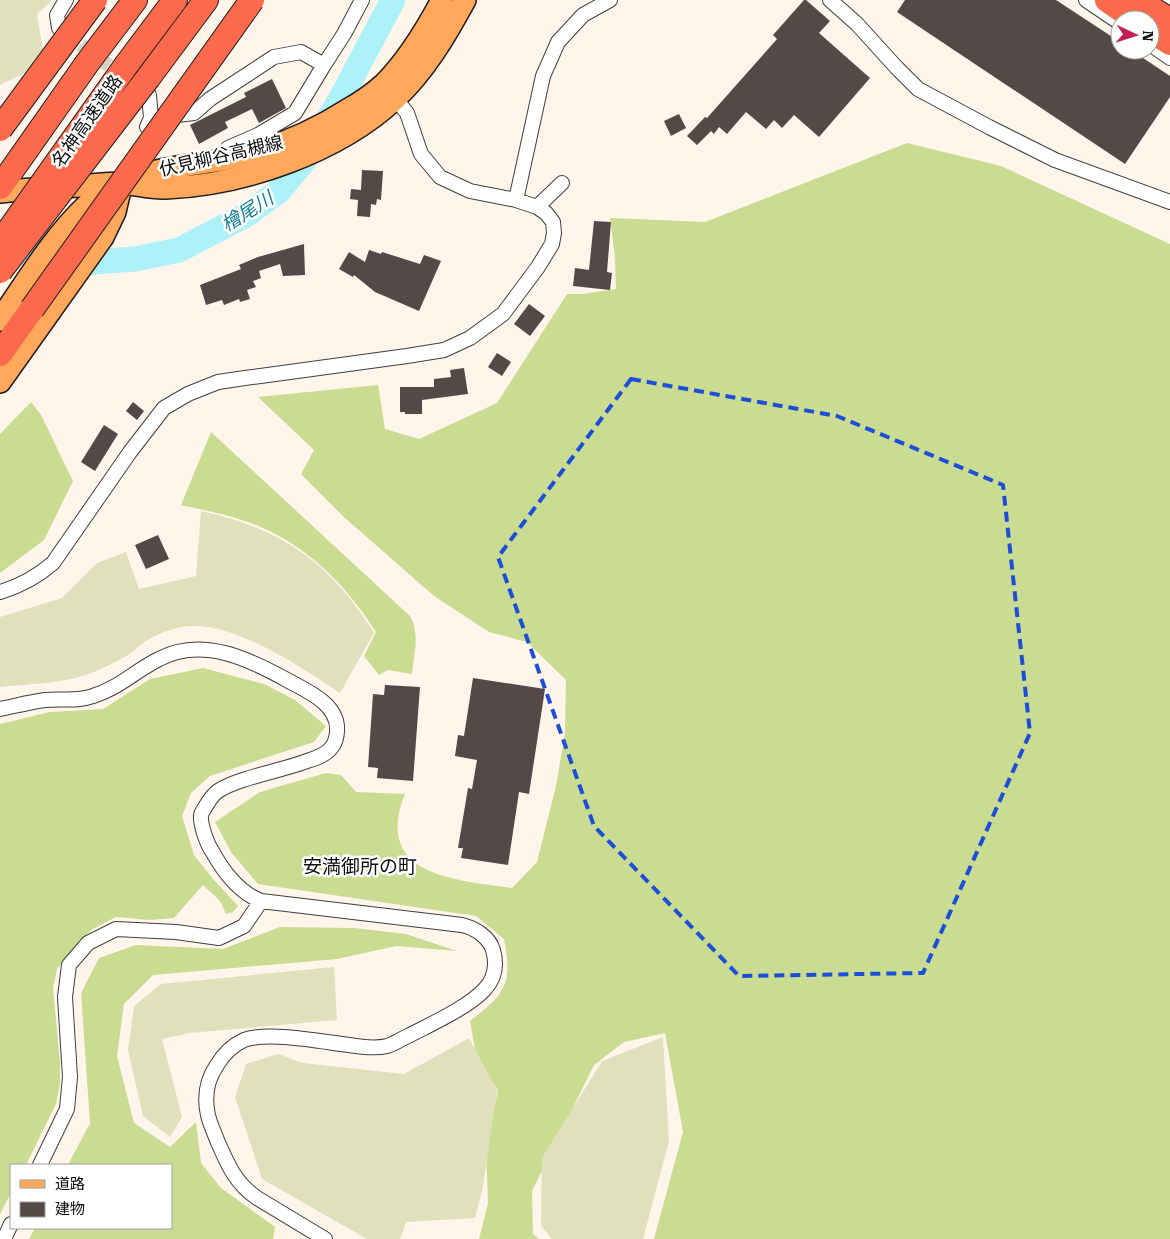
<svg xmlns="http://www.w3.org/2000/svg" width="1170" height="1239" viewBox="0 0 1170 1239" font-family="'Roboto Serif','Noto Sans JP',serif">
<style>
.forest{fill:#c9dc91}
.cemetery{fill:#e0e1bc}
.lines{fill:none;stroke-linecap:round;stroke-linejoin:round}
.river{stroke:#adf2f9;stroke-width:25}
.building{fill:#554948}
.street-tunnel{stroke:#dbd2ca;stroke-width:14;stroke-dasharray:14 7;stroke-linecap:butt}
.street-casing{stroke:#3f3f3f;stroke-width:16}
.primary-casing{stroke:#1d1d1d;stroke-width:24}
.highway-casing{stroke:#1d1d1d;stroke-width:26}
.street{stroke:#fff;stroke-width:14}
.primary{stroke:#ffa85b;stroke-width:21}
.highway{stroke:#fb6a4c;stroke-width:24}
.highway-bridge-casing{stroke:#1d1d1d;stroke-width:26;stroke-linecap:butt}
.highway-bridge{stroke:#fb6a4c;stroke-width:24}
.marked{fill:none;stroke:#1d4ed8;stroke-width:4;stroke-dasharray:10 6;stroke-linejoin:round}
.labels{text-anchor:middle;stroke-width:5;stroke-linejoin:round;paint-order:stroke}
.street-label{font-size:18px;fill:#0c0c0c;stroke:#fff}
.water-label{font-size:19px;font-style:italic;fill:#108194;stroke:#fff}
.neighbourhood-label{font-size:19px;fill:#0c0c0c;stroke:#fff}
</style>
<rect width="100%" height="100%" fill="#fff5eb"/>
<path class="forest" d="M 907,143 L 1001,166 L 1170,244 L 1170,1239 L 654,1239 L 683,1132 L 665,1033 L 624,1042 L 594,1065 L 532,1191 L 533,1234 L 539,1239 L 479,1239 L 488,1203 L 486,1147 L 498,1090 L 477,1061 L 470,1021 C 505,994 513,984 504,939 L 476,916 L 258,884 L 231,852 L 215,822 L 260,792 L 326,773 L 341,775 L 356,792 L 405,794 C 372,876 456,880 512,888 L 537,862 L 556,786 L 565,733 L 566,680 L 527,642 L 489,632 L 434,596 L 345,518 L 301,474 L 314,450 L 258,397 L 378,385 L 385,429 L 419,439 L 497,403 L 567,294 L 582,294 L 616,289 L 615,258 L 610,218 L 705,222 Z
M 31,402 L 41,415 L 73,481 L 44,540 L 0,573 L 0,434 Z
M 211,432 L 410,616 C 420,634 414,654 412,674 L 388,670 L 379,675 L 364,656 L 376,632 C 345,583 304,542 248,522 C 226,514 203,510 181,505 Z
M 203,668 L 264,684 L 295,700 L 326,726 L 314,742 L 210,776 L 191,793 L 182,816 L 194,855 L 213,879 L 238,906 L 233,912 L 226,914 L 220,901 L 203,885 L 174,918 L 149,920 L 116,917 L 91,930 L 57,969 L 53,988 L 60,1062 L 60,1084 L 56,1104 L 26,1165 L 11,1165 L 11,1193 L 0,1214 L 0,724 L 50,712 L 103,709 L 150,679 Z
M 280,927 L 354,928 L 406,934 L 457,951 L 396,946 L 337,959 L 153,975 L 124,1004 L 117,1056 L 134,1123 L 170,1147 L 196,1122 L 201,1163 L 221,1188 L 275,1227 L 273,1239 L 29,1239 L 35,1228 L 171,1228 L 171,1165 L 68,1165 L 90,1123 L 81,993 L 99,958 L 136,945 L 223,949 Z"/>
<path class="cemetery" d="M 0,0 L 52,0 L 37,14 L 45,63 L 0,85 Z
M 201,511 C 281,528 331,563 374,633 L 340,693 C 304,669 237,624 193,626 C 179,626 162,632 149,639 C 141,643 136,651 128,655 C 113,664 96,672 79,677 C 54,684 26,684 0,687 L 0,617 L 62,598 L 97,563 L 126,552 L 139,589 L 196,576 Z
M 334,967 L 337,1020 L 190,1033 L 162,1039 L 182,1117 L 170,1137 L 143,1116 L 128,1050 L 134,1006 L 161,984 Z
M 663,1037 L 669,1141 L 643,1239 L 552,1239 L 541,1226 L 542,1158 L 602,1061 Z
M 469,1038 L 497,1090 L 483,1187 L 475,1218 L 406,1222 L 400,1239 L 367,1239 L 262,1179 L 235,1097 L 246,1064 L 278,1054 L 303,1063 L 404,1074 Z"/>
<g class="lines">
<path class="river" d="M 0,251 L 25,251 L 81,263 L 135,259 L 179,250 L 246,215 L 279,191 L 305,159 L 341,98 L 393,0"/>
</g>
<path class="building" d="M 804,0 L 806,0 L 830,21 L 819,33 L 870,78 L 819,137 L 794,115 L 782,128 L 774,120 L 766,129 L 746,112 L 727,134 L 719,127 L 714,134 L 711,131 L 697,145 L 687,136 L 705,117 L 707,118 L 777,39 L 773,35 Z
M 905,0 L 1056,0 L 1120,42 L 1120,50 L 1131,50 L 1170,76 L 1170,97 L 1125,164 L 897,12 Z
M 272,79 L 286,108 L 259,123 L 252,109 L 225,122 L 228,128 L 199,144 L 190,125 L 246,97 L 244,93 Z
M 679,114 L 686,128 L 671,136 L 664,121 Z
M 362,170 L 383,171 L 381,200 L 377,199 L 376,205 L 371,204 L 370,217 L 357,216 L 358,200 L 350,199 L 351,189 L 361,190 Z
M 594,221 L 611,222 L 607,272 L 612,273 L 610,290 L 573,286 L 575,268 L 589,270 Z
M 304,244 L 305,275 L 283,276 L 280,264 L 259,271 L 261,278 L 253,281 L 256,287 L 247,290 L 250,299 L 240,302 L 239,299 L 224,305 L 222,300 L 206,305 L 200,285 L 241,269 L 239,265 L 258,257 Z
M 369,250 L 381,254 L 382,252 L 420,264 L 424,255 L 441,261 L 419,311 L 375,292 L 354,275 L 353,277 L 339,269 L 349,252 L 365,262 Z
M 529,304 L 545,316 L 530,336 L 514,324 Z
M 497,353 L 511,362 L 502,376 L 488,367 Z
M 464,368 L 468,394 L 422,400 L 422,414 L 405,414 L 405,412 L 400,412 L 400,387 L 434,387 L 434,379 L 451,377 L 450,370 Z
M 133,402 L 144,411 L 137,420 L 126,411 Z
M 104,425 L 118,434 L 95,471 L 81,462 Z
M 158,535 L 169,559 L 146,569 L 135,545 Z
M 473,678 L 545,689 L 529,794 L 519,792 L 508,865 L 461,858 L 463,848 L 458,848 L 468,788 L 472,789 L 477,760 L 455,756 L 458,735 L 464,736 Z
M 385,685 L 420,687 L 413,781 L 377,778 L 378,768 L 368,767 L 373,694 L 384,695 Z"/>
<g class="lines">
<path class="street-tunnel" d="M 64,32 L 124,77"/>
<g class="street-casing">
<path id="street" d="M 830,0 L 857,24 L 896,67 L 918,89 L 989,127 L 1055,160 L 1170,202
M 1086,0 L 1120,23
M 59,28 L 57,15 L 66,0
M 1150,44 L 1170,58
M 151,118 L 194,113 L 210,99 L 274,57 L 301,52 L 324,65
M 147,127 L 151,118 L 149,95
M 226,159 L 228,148 L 258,135 L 295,113 L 324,65 L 344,34 L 362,0
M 516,200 L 543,76 L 558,42 L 583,15 L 610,0
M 537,207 L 562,183
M 0,592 C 20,586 37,577 53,563 L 130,452 L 164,408 L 188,394 L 218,382 L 238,379 L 407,356 L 444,350 L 470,338 L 503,314 L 538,267 L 552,244 L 554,233 L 553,222 L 546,213 L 537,207 L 516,200 L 470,191 L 440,177 L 421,154 L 407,113 L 390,92
M 0,709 C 15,706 30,702 45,700 C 61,698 77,702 93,696 C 119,688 135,671 159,659 C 202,636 249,659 287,680 C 307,691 339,704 337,731 C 337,736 335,744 331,748 C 325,756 313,759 304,762 C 280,771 238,778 218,791 C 212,795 208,802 204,809 C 203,811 201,813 201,815 C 200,824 207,844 212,851 C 223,871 240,893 261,901 L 462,925 C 475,928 489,937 493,950 C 497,964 495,978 485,989 C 469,1007 429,1025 408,1036 C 401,1039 394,1044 387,1046 C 375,1049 361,1047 349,1045 C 323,1042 268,1031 244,1040 C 233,1045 223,1055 217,1065 C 206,1081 204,1097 208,1115 C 210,1124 214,1132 217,1140 C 227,1163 235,1183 257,1198 L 325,1239
M 40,1165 L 67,1109 L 70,1077 L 65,997 L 69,965 L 88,943 L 116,929 L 176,932 L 219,938 L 244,926 L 261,901
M 4,1239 L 11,1224"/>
</g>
<g class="primary-casing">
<path id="primary" d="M 0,192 C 26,189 53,188 79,186 C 93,185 107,183 121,183 C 136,184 151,189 166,188 C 244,185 338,152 395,99 C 425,71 446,35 465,0
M 0,320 C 26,282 53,237 87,205 C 96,197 108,191 119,185 C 147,168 189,166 221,160 C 267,151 308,135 347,110 C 360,103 373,94 384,84 C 408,60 426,30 442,0
M 0,382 L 103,237 L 115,212 L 121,186"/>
</g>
<g class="highway-casing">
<path id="highway" d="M 1107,0 L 1136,20
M 1137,0 L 1170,20
M 1150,30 L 1170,43
M 127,64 L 175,0
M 148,78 L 206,0
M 0,187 L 88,62 L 135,0
M 0,354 L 32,309"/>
</g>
<use href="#street" class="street"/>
<use href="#primary" class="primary"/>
<use href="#highway" class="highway"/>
<g class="highway-bridge-casing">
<path id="highway-bridge" d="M 0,129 L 95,0
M 0,243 L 127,64
M 0,271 L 148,78
M 32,309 L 252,0"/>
</g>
<use href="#highway-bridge" class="highway-bridge"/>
</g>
<path class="marked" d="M 631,379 L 837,416 L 1003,485 L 1030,733 L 923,973 L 739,976 L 594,826 L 498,557 Z"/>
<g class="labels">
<g class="street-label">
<text transform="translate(87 121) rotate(-55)" y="6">名神高速道路</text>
<text transform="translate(221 156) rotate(-13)" y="6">伏見柳谷高槻線</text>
</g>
<g class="water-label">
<text transform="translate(247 211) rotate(-32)" y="7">檜尾川</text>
</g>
<g class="neighbourhood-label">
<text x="360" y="873">安満御所の町</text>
</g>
</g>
<rect x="10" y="1164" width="162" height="65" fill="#ffffff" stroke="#9e9e9e"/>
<rect x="20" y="1180" width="25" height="8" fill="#ffa85b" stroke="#9e9e9e"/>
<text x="55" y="1189" font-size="15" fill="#0c0c0c">道路</text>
<rect x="20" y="1202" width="25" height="15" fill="#554948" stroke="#9e9e9e"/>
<text x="55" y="1214" font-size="15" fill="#0c0c0c">建物</text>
<g transform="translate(1135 35) rotate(94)"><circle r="24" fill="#ffffff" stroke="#9e9e9e"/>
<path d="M0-4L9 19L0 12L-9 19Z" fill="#c21e55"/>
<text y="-8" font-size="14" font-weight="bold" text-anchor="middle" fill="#0c0c0c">N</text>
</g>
</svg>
